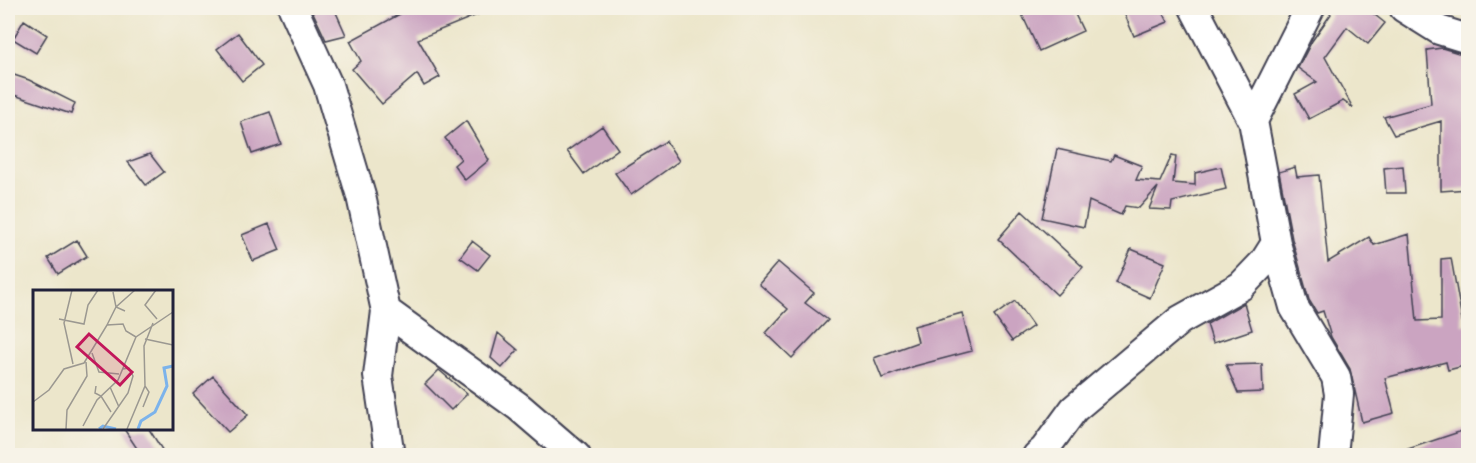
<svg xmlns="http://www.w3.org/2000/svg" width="1476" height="463" viewBox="0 0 1476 463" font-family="'Shantell Sans',sans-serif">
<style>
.building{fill:#cba4c1}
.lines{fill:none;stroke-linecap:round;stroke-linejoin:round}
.minor-casing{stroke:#403f51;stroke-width:32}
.minor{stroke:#fff;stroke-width:28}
.inset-river{fill:none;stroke:#7cb3eb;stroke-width:3}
.inset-road{fill:none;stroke:#9b9891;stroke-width:1.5}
.view{fill:#c2185b;fill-opacity:0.15;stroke:#c2185b;stroke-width:3}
.inset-edge{fill:none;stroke:#22223b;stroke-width:3}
</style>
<rect width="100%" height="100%" fill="#f7f3e8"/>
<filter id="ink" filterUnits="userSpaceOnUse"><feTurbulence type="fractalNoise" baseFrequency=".0167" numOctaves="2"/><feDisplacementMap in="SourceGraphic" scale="12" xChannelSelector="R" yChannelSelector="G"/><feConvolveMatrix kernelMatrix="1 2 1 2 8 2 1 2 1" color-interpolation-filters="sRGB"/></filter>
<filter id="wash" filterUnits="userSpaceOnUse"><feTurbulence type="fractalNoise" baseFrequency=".008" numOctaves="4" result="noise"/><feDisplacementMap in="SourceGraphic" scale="24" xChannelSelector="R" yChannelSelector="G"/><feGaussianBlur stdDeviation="1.35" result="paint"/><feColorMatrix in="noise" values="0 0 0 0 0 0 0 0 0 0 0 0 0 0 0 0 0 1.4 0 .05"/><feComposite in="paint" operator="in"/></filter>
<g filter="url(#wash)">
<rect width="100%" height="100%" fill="#ece6cb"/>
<g id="blocks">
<path class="building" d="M 311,8 L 334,8 L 346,35 L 326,40 Z
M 411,8 L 494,8 L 418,39 L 440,77 L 424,86 L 417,74 L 382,104 L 352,69 L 361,61 L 350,41 Z
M 1019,8 L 1072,8 L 1083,31 L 1039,51 Z
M 1122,8 L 1161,8 L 1168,22 L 1134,36 Z
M 1326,8 L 1366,8 L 1385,23 L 1368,44 L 1347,27 L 1325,57 L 1353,108 L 1343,101 L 1309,119 L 1295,94 L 1317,82 L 1298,68 L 1312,41 L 1331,14 Z
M 24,20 L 47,35 L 36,53 L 13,39 Z
M 238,33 L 262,65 L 242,81 L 217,49 Z
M 1442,48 L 1465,55 L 1468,83 L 1468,189 L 1441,191 L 1441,121 L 1394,135 L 1384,117 L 1431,104 L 1427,50 Z
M 8,73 L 29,80 L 75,103 L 71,114 L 8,93 Z
M 270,112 L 281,144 L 252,154 L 241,122 Z
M 466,121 L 489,160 L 465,180 L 454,165 L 461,159 L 445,138 Z
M 602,126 L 618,149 L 584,174 L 567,151 Z
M 666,141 L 679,161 L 631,195 L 615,173 Z
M 1057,149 L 1111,161 L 1114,155 L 1142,166 L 1136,180 L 1160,182 L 1172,155 L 1176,156 L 1173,183 L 1195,185 L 1195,173 L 1221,167 L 1226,189 L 1172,202 L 1171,210 L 1149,209 L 1158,187 L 1139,208 L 1125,206 L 1121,215 L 1089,201 L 1084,227 L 1042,218 Z
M 150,154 L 164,172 L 146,185 L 128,162 Z
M 1403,166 L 1405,193 L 1386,193 L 1384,168 Z
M 1295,167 L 1297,177 L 1319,175 L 1328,262 L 1369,237 L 1374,245 L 1409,234 L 1417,321 L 1441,320 L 1441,259 L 1451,258 L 1463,325 L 1468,324 L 1468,365 L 1448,370 L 1446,362 L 1385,378 L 1394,413 L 1362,422 L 1350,369 L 1331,337 L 1323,311 L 1317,313 L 1309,300 L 1292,239 L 1279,172 Z
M 1022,211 L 1083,267 L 1057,295 L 998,239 Z
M 269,224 L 280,250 L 253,261 L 242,235 Z
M 77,240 L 87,256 L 58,274 L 48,258 Z
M 472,241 L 490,255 L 478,270 L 460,257 Z
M 1131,249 L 1165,263 L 1150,298 L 1116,283 Z
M 778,262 L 814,293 L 805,303 L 828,320 L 792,358 L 766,333 L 788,309 L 759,284 Z
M 1015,301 L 1033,326 L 1012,341 L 994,316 Z
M 1244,303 L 1252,330 L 1213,343 L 1207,324 Z
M 962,313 L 972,351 L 915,366 L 882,378 L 874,358 L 918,342 L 914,326 Z
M 498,333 L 518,350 L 502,368 L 491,358 Z
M 1262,364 L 1263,392 L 1238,393 L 1226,365 Z
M 439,370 L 467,394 L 451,410 L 425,384 Z
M 213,376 L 248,415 L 228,432 L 193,394 Z
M 124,429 L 149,429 L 166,456 L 142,456 Z
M 1468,429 L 1468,456 L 1403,456 L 1402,451 Z"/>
</g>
</g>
<g filter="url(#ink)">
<use href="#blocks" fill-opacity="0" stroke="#403f51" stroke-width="1.5"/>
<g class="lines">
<g class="minor-casing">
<path id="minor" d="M 293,8 L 328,85 L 361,196 L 386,311 L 378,376 L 390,456
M 1194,8 L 1253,121 L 1276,243 L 1294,307 L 1336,377 L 1339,394 L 1333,456
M 1404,8 L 1439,30 L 1468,39
M 1253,121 L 1310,8
M 386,311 L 519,407 L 576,456
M 1037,456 L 1044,450 L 1074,409 L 1180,320 L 1241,286 L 1264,262 L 1276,243"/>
</g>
<use href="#minor" class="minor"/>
</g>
</g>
<g transform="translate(33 290)">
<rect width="140" height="140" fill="#ece6cb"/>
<path class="inset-river" d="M 66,139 L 70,136 L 83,139M 105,139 L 108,131 L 122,122 L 134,96 L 131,78 L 140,76"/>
<path class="inset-road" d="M 39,0 L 31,33 L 40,74M 123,0 L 112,15 L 124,29M 80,2 L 83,17 L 92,21M 26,29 L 51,34 L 55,15 L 65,0M 74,35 L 83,17 L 102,0M 112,49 L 140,55M 59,63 L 66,82 L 86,84M 63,96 L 62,103 L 68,106 L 78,122M 77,97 L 86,117M 0,112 L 16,100 L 31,79 L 51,73 L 74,35 L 90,34 L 93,41 L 103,47M 110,117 L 116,102 L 112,96M 50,136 L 64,110 L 85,90 L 103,47 L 140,22M 33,139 L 34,120 L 54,86 L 53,72M 70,139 L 95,103 L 100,86 L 96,78 L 90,79M 94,139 L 112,96 L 111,56 L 120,33"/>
<path class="view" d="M 56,44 L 99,82 L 87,95 L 44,57 Z"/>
<rect width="140" height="140" class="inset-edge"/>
</g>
<rect width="1476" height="463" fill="none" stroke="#f7f3e8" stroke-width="30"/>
</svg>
